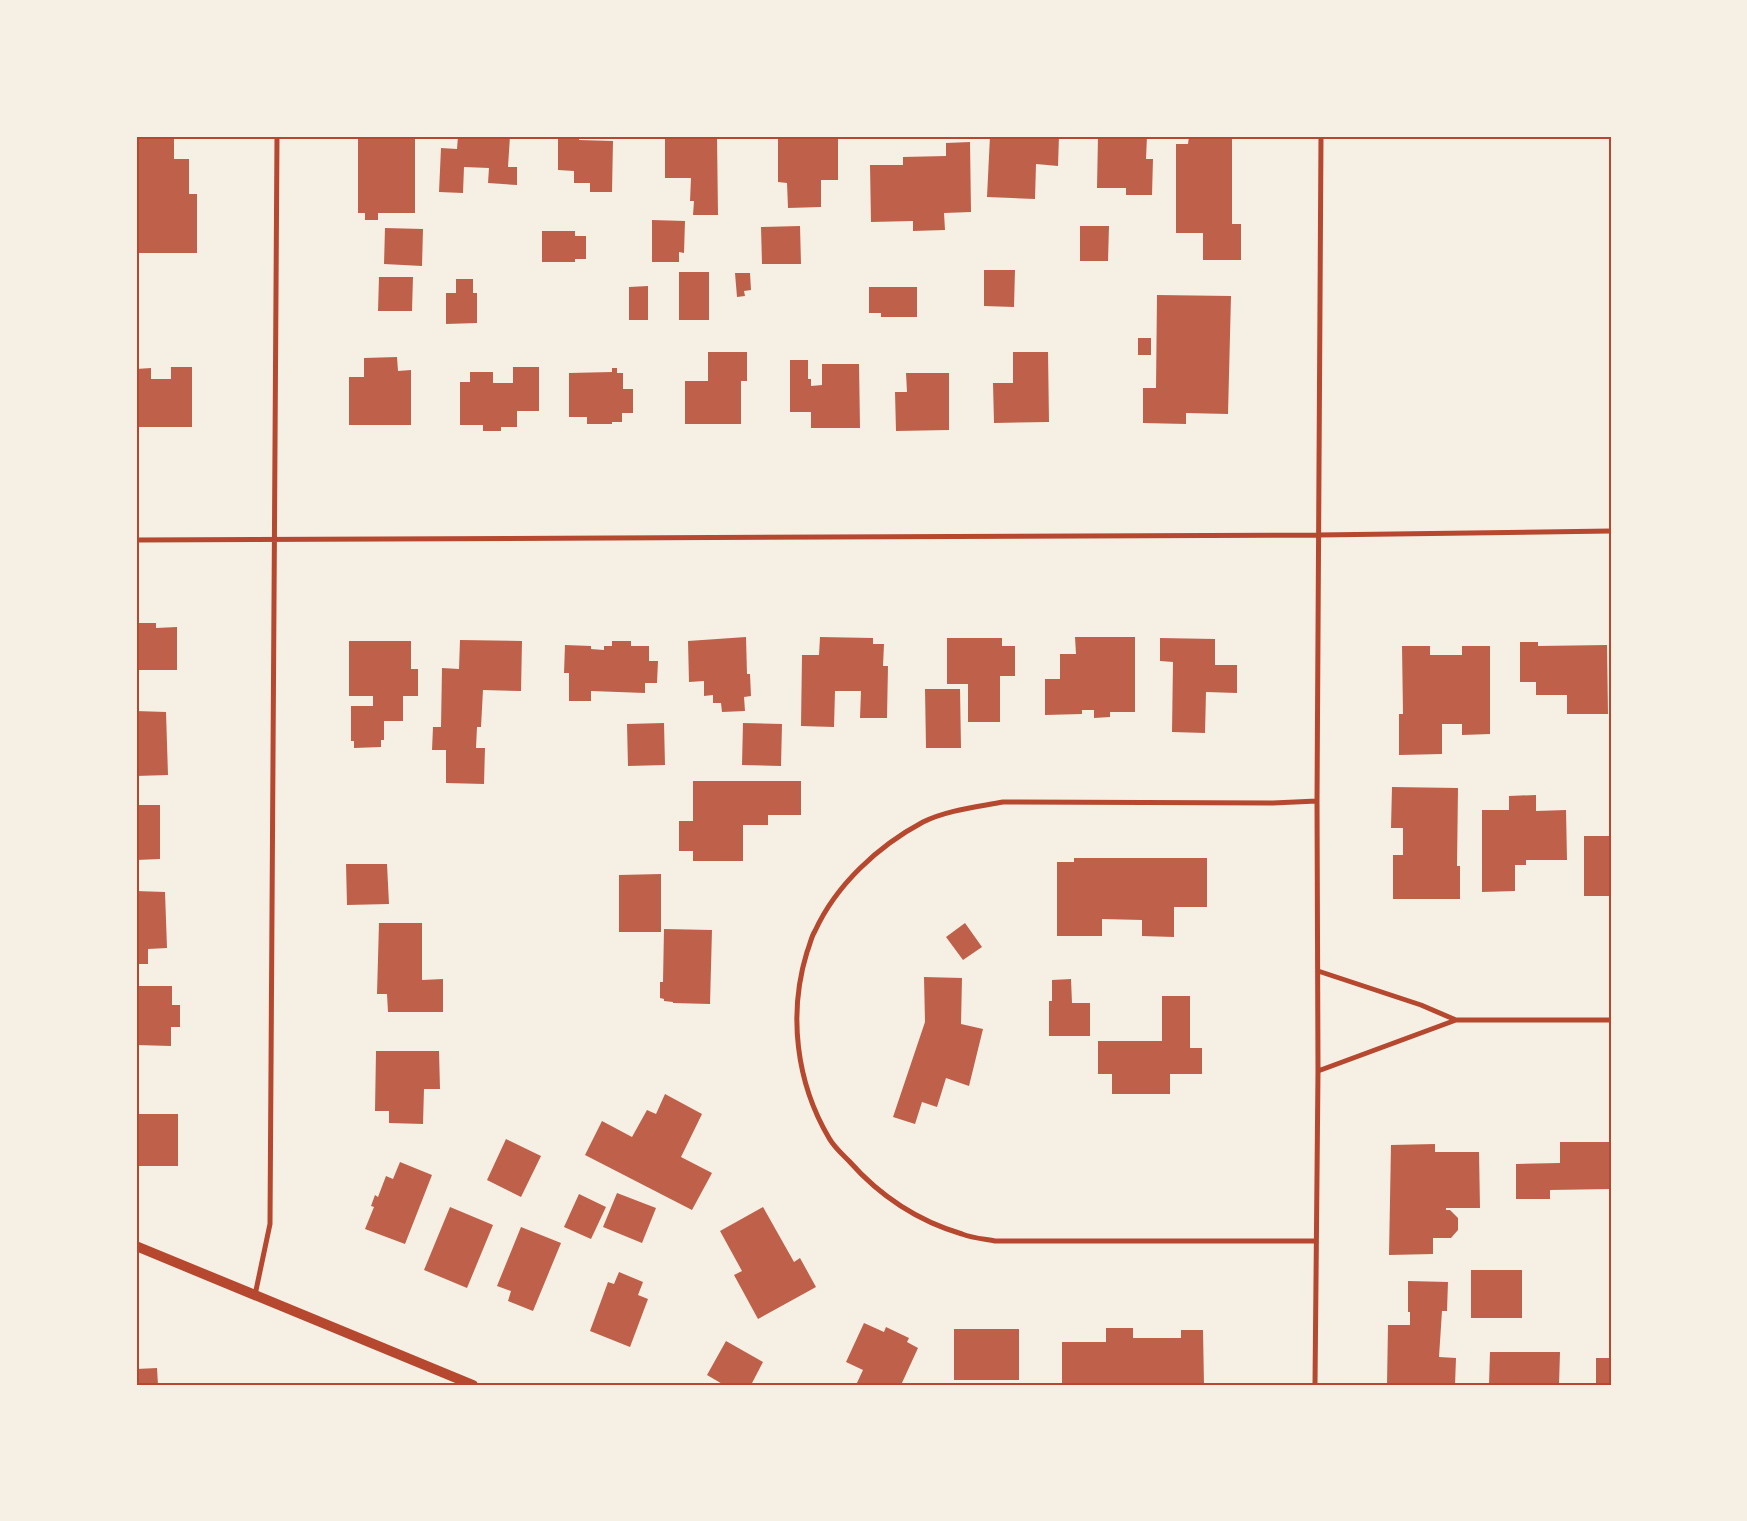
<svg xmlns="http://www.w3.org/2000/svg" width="1747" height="1521" viewBox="0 0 1747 1521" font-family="Cabin,sans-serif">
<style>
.building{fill:#bf614a}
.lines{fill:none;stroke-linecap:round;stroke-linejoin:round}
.minor{stroke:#b5482f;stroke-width:5}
.secondary{stroke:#b5482f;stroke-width:10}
.neatline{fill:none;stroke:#b5482f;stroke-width:2}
</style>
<rect width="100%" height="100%" fill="#f6efe4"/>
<path class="building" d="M 136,136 L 174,136 L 174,159 L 189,159 L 189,194 L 197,194 L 197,253 L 136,253 Z
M 358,136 L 415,136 L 415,213 L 378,213 L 378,220 L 365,220 L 365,213 L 358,213 Z
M 458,136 L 510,136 L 508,167 L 517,167 L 517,185 L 488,183 L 489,168 L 464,167 L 463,193 L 439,192 L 441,148 L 457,149 Z
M 558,136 L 579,136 L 579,140 L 613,141 L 612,192 L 590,192 L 590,183 L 574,183 L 574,171 L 558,170 Z
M 665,136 L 717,136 L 718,215 L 693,215 L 694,201 L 690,201 L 691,178 L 665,178 Z
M 778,136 L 838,136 L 838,180 L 821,180 L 821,207 L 788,208 L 787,183 L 778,182 Z
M 990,136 L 1059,136 L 1058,166 L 1036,164 L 1035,199 L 987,197 Z
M 1098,136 L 1147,136 L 1146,159 L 1153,159 L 1152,195 L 1126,195 L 1126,188 L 1097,188 Z
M 1189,136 L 1232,136 L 1232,224 L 1241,224 L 1241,260 L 1203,260 L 1203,233 L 1176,233 L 1176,144 L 1188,144 Z
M 970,142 L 971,212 L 944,213 L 945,230 L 913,231 L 913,221 L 871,222 L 870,165 L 903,165 L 903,157 L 946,156 L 946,143 Z
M 652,220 L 685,221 L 684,253 L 679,252 L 679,262 L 652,262 Z
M 800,226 L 801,264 L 762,264 L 761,227 Z
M 1080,226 L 1109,226 L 1108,261 L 1080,261 Z
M 385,228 L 423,229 L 422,266 L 384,264 Z
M 542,231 L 575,231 L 575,236 L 586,236 L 586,259 L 575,259 L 575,262 L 542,262 Z
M 984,270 L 1015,270 L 1014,307 L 984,306 Z
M 679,272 L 709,272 L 709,320 L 679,320 Z
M 735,273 L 750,273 L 751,290 L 744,291 L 745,296 L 737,297 Z
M 379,277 L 413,277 L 412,311 L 378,311 Z
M 456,279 L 473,279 L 473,293 L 477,293 L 477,323 L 446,324 L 446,293 L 456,293 Z
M 648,286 L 648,320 L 629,320 L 629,287 Z
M 869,287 L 917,287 L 917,317 L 881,317 L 881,313 L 869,313 Z
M 1157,295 L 1231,296 L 1228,414 L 1186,413 L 1186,424 L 1143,423 L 1143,388 L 1156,388 Z
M 1138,338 L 1151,338 L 1151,355 L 1138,355 Z
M 708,352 L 747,352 L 747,381 L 741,381 L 741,424 L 685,424 L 685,381 L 708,381 Z
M 1013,352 L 1048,352 L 1049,422 L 994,423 L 993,383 L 1013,383 Z
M 397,357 L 398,371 L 411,370 L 411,425 L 349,425 L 349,377 L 364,377 L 364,358 Z
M 790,360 L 808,360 L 808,379 L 811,379 L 811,386 L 822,385 L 822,364 L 859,364 L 860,428 L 811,428 L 811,412 L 790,412 Z
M 171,367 L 192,367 L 192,427 L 136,427 L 136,369 L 151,368 L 151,379 L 171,379 Z
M 513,367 L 539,367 L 539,411 L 517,411 L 517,427 L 501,427 L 501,431 L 483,431 L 483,425 L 460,425 L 460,382 L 470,382 L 470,372 L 493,372 L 493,383 L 513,383 Z
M 612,368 L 617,368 L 617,373 L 623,373 L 623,389 L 633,389 L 633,413 L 622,413 L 622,422 L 612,422 L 612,424 L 587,424 L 587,417 L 569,417 L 569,373 L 612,372 Z
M 906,373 L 949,373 L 949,430 L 896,431 L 895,392 L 907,392 Z
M 136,623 L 156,623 L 156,628 L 177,627 L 177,670 L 136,670 Z
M 746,637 L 747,674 L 750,674 L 751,696 L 744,697 L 745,711 L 722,712 L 721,703 L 713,703 L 713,695 L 704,696 L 704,681 L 689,682 L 688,641 Z
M 820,637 L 873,638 L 873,644 L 884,644 L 883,666 L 888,666 L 887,718 L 860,718 L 861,691 L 835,691 L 834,727 L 801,726 L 802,655 L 819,655 Z
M 1075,637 L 1135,637 L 1135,712 L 1110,712 L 1110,717 L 1094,718 L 1094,710 L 1082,710 L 1082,714 L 1045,715 L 1045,679 L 1060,679 L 1060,654 L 1076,654 Z
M 947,638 L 1002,638 L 1002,646 L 1015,646 L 1015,676 L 1000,676 L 1000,722 L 968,722 L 968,684 L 947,684 Z
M 1160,638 L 1215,639 L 1215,665 L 1237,665 L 1237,693 L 1206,692 L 1205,733 L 1172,732 L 1173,662 L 1160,661 Z
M 460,640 L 522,641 L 521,691 L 483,690 L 481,727 L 477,727 L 476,748 L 485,748 L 484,784 L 446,783 L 446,750 L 432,750 L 433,727 L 441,727 L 442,668 L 459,669 Z
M 349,641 L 411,641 L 411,669 L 418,669 L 418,696 L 403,696 L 403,721 L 384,721 L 384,740 L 381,740 L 381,747 L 354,748 L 354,741 L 351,741 L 351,706 L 373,706 L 373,696 L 349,696 Z
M 612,641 L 631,641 L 631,646 L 649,646 L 649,661 L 658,661 L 657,683 L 645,683 L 645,693 L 591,691 L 591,701 L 569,701 L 569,673 L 564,673 L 565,645 L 591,646 L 591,649 L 604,650 L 604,646 L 612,646 Z
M 1520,642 L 1538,642 L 1538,646 L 1607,645 L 1608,714 L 1567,714 L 1567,695 L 1536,695 L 1536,682 L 1520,682 Z
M 1402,646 L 1430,646 L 1430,655 L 1462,655 L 1462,646 L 1490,646 L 1490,734 L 1462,735 L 1462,724 L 1442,724 L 1442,754 L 1399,755 L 1399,714 L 1403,714 Z
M 925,689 L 960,689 L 961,748 L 926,748 Z
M 136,711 L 166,712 L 168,775 L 136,776 Z
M 664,723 L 665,765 L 628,766 L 627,724 Z
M 743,723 L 782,724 L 781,766 L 742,765 Z
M 693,781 L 801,781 L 801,815 L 768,815 L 768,825 L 743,825 L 743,861 L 693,861 L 693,851 L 679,851 L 679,821 L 693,821 Z
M 1392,787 L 1458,788 L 1457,866 L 1460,866 L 1460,899 L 1393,899 L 1393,855 L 1403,855 L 1403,828 L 1391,828 Z
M 1536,795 L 1536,811 L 1566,810 L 1567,860 L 1526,860 L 1526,865 L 1515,865 L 1515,891 L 1482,892 L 1482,810 L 1509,810 L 1509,796 Z
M 136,805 L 160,805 L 160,859 L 136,860 Z
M 1584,836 L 1611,836 L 1611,896 L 1584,896 Z
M 1074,858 L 1207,858 L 1207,907 L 1174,907 L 1174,937 L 1142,936 L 1142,920 L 1102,919 L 1102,936 L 1057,936 L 1057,862 L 1074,862 Z
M 346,864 L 387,864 L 389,904 L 347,905 Z
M 661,874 L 661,932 L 619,932 L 619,875 Z
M 136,891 L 165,892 L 167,948 L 148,949 L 148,964 L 136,964 Z
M 379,923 L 422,923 L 422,980 L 443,979 L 443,1012 L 388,1012 L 387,994 L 377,994 Z
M 965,923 L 982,947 L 963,960 L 946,937 Z
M 664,929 L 712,930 L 710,1004 L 673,1003 L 673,1002 L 664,1001 L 664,999 L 660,998 L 660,982 L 663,982 Z
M 924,977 L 962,978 L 961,1024 L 983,1029 L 969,1086 L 946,1078 L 937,1107 L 922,1102 L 915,1124 L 893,1117 L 925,1022 Z
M 1071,979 L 1072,1003 L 1090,1003 L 1090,1036 L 1049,1036 L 1049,1001 L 1052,1001 L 1052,980 Z
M 136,986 L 172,986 L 172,1005 L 180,1005 L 180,1027 L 171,1027 L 171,1046 L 136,1045 Z
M 1162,996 L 1190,996 L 1190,1048 L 1202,1048 L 1202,1074 L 1170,1074 L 1170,1094 L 1112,1094 L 1112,1074 L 1098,1074 L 1098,1041 L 1162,1041 Z
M 376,1051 L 439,1051 L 440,1089 L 424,1089 L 423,1124 L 389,1123 L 389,1111 L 375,1111 Z
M 136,1073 L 138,1073 L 138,1112 L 136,1112 Z
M 665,1094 L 702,1114 L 681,1157 L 712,1173 L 692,1210 L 585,1155 L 602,1121 L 632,1137 L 647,1110 L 656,1114 Z
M 136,1114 L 178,1114 L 178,1166 L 136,1166 Z
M 506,1139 L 541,1156 L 521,1197 L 487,1180 Z
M 1560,1142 L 1611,1142 L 1611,1189 L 1550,1190 L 1550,1199 L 1516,1199 L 1516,1164 L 1560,1163 Z
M 1435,1144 L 1435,1152 L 1479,1152 L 1480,1208 L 1446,1208 L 1446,1210 L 1450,1210 L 1458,1218 L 1458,1230 L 1451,1238 L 1433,1238 L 1433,1254 L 1389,1255 L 1391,1145 Z
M 400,1162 L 432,1175 L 405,1244 L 365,1229 L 374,1207 L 371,1206 L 375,1195 L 378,1197 L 386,1176 L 393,1179 Z
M 617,1193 L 656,1208 L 642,1243 L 603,1227 Z
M 579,1194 L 606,1207 L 591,1239 L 564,1227 Z
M 450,1207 L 493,1225 L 467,1288 L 424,1270 Z
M 763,1207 L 794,1262 L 800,1258 L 816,1287 L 758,1319 L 734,1275 L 742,1271 L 720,1231 Z
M 521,1227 L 561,1243 L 533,1311 L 508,1301 L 511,1291 L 497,1286 Z
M 1471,1270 L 1522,1270 L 1522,1318 L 1471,1318 Z
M 619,1272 L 643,1282 L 638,1295 L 648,1299 L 630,1347 L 590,1331 L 608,1282 L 614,1284 Z
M 1408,1281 L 1448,1282 L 1447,1311 L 1442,1311 L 1439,1357 L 1456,1358 L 1455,1385 L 1387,1385 L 1388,1325 L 1410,1325 L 1410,1312 L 1408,1312 Z
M 864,1323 L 884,1332 L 886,1327 L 909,1338 L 907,1342 L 918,1348 L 901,1385 L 856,1385 L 863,1370 L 846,1362 Z
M 1106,1328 L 1133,1328 L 1133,1338 L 1181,1338 L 1181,1330 L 1203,1330 L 1204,1385 L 1062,1385 L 1062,1342 L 1106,1342 Z
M 954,1329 L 1019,1329 L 1019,1380 L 954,1380 Z
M 726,1341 L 763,1362 L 751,1385 L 724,1385 L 707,1375 Z
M 1490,1352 L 1560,1352 L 1559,1385 L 1489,1385 Z
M 1596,1358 L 1611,1358 L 1611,1385 L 1596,1385 Z
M 157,1368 L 158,1385 L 136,1385 L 136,1369 Z"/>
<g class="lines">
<path class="minor" d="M 136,540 L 1318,535 L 1611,531
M 1318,971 L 1421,1005 L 1456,1020
M 1318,1071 L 1456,1020 L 1611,1020
M 1316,1241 L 995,1241 C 984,1239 972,1238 962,1234 C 918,1221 879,1195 849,1161 C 842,1154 834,1147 829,1138 C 796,1082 788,1014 807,952 C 810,945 811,937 815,931 C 836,885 878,846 923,822 C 947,810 977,807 1003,802 L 1273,803 L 1317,801
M 255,1295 L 270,1224 L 277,136
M 1315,1385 L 1318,1071 L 1317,801 L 1321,136"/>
<path class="secondary" d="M 136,1246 L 473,1385"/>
</g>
<rect width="1747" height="1521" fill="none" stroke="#f6efe4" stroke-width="275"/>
<rect x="138" y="138" width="1472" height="1246" class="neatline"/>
</svg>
